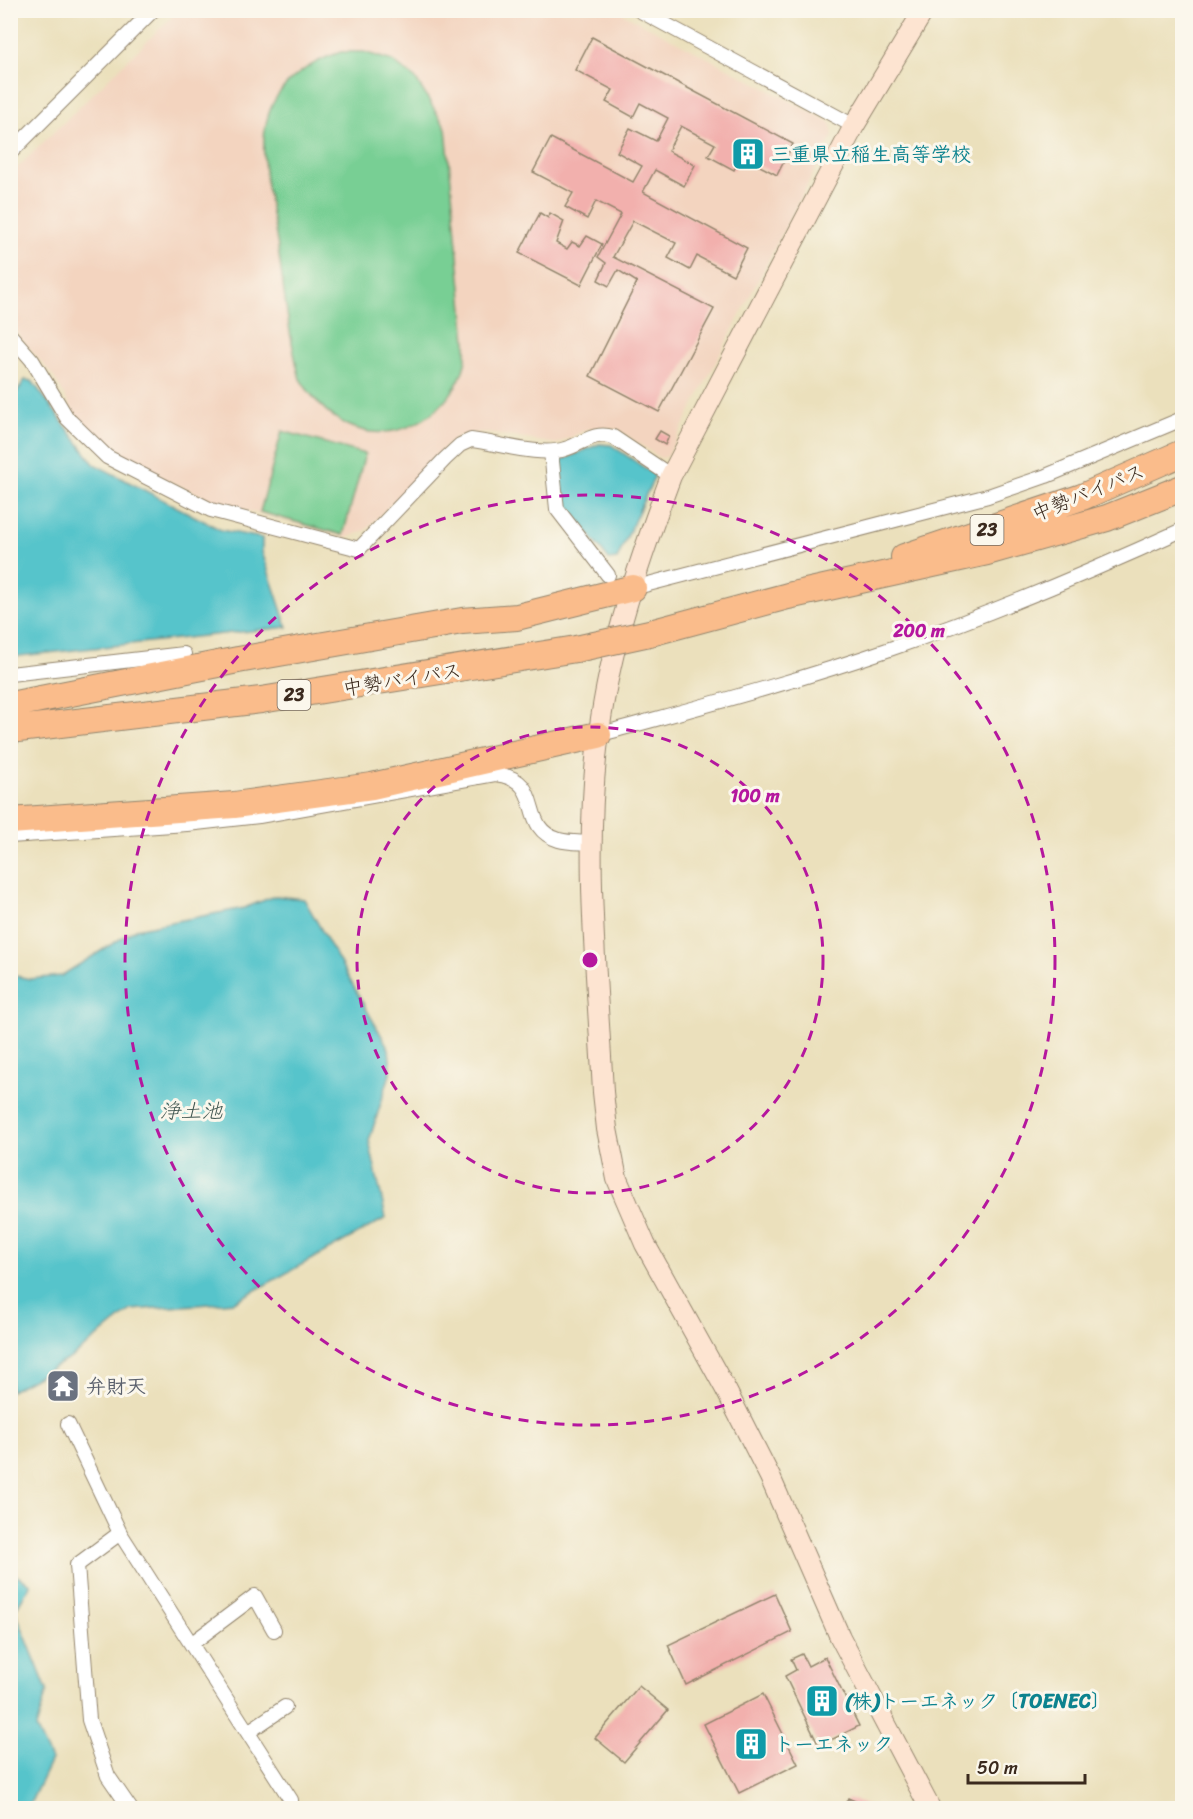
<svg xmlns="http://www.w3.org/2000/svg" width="1193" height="1819" viewBox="0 0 1193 1819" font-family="Sriracha,'Klee One',sans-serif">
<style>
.built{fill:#f3d4bf}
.green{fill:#78cf94;stroke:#5a7c59;stroke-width:1.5}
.water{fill:#56c4cb;stroke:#487774;stroke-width:1.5}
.building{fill:#f2b0ad}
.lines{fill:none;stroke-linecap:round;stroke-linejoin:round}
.street-casing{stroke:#93856d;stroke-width:16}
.secondary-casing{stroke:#93856d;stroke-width:22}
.highway-casing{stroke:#93856d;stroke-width:28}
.street{stroke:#fff;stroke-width:14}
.secondary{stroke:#fde4d1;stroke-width:20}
.highway{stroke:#fabc8b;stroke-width:26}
.highway-bridge-casing{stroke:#93856d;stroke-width:28;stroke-linecap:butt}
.highway-bridge{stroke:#fabc8b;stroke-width:26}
.ring{fill:none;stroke:#b5179e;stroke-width:3;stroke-dasharray:10 8}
.labels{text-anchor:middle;stroke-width:6;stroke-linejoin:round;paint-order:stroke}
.shield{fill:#fbf7ec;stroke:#75685c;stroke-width:1.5}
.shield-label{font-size:18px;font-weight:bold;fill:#3b2a1e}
.culture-label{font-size:20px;font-weight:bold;fill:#0d838f;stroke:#fbf7ec;text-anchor:start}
.street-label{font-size:20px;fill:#3b2a1e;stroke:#fbf7ec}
.worship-label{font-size:20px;font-weight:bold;fill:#5b616d;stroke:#fbf7ec;text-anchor:start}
.water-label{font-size:21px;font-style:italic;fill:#435852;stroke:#fbf7ec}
.centre{fill:#b5179e;stroke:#fbf7ec;stroke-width:3}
.ring-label{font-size:18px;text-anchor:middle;font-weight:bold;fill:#b5179e;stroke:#fbf7ec;stroke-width:6;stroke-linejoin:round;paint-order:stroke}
</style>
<rect width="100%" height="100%" fill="#fbf7ec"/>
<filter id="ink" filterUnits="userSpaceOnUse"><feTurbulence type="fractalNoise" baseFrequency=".0167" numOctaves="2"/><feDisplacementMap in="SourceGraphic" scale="12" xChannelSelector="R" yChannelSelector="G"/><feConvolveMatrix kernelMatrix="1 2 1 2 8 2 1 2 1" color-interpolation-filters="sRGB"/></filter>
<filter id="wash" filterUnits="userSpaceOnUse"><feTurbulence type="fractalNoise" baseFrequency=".008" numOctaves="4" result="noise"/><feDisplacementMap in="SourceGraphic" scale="24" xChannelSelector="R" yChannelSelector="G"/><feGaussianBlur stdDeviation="1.35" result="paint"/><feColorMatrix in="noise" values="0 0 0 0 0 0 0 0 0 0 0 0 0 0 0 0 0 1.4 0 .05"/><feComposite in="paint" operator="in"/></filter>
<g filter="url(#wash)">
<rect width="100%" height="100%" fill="#ebe0bc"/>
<path class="built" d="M 178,11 L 618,11 L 830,122 L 833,135 L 667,457 L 660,458 L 619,430 L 603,427 L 588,429 L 557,444 L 482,432 L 469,434 L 456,438 L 445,448 L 366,530 L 346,538 L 217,502 L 165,479 L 108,447 L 74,413 L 54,377 L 11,326 L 11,174 Z"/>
<path class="green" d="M 341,52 L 364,52 L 392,61 L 415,78 L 446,128 L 466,341 C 466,348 467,357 465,364 C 454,408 403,444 358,429 C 332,421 314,401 300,379 C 289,336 284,292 278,248 C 272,206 256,157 268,116 C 278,82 310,62 341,52 Z
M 282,431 L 365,454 L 343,535 L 260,512 Z"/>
<path class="water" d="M 25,380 L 32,381 L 94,464 L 221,530 L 262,538 L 262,552 L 287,627 L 11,657 L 10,402 Z
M 599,444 L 611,445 L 655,475 L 617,559 L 609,560 L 562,499 L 560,461 Z
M 275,896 L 304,899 L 389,1049 L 391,1071 L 369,1141 L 386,1218 L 234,1302 L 131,1310 L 72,1357 L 11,1391 L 11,975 L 30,979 L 61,976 L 136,929 L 244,908 Z
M 10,1572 L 31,1584 L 15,1610 L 47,1690 L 36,1728 L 51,1760 L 28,1808 L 11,1808 Z"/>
<g id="blocks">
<path class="building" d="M 592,37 L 793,144 L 777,175 L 741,156 L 734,170 L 708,156 L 715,144 L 681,126 L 668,151 L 695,165 L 684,186 L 655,170 L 643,192 L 747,248 L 733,275 L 697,256 L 690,270 L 668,258 L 676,243 L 633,221 L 613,257 L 714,309 L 659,412 L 590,376 L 637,282 L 618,270 L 609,286 L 598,280 L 606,263 L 598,257 L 621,214 L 596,201 L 587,219 L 565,207 L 573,193 L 533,172 L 551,138 L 633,182 L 642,166 L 617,152 L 630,128 L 656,141 L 668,118 L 640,103 L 633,117 L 606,102 L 613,90 L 575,70 Z
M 540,213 L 548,218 L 550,213 L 564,221 L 556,243 L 567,249 L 572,242 L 580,246 L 587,236 L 602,244 L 581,285 L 519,253 Z
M 660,431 L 669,436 L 665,445 L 655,439 Z
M 775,1594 L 792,1632 L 686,1685 L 668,1645 Z
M 802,1654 L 808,1666 L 825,1657 L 859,1726 L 819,1746 L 785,1676 L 796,1670 L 791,1659 Z
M 639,1686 L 668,1710 L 624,1762 L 595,1738 Z
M 763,1694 L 798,1764 L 739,1793 L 704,1724 Z
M 848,1798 L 871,1808 L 843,1808 Z"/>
</g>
</g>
<g filter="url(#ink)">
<use href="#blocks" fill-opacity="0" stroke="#93856d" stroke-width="1.5"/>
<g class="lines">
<g class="street-casing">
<path id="street" d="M 639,10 L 854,126
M 10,153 L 153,10
M 10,335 L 32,360 L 67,418 L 107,457 L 211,510 L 359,549 L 445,459 L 460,445 L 471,440 C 498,443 540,457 565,449 C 583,444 593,431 613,437 L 671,476
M 551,452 L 557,509 L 608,575
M 633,588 L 988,496 L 1046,476 L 1182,419
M 10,674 L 184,654
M 598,735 C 695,708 792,683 887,650 C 987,615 1086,574 1182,530
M 10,836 L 187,824 L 259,816 L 495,774 C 548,780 516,827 559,840 C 569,843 581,842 592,843
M 68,1424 L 120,1533
M 191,1644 L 255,1596 L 274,1630
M 248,1732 L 285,1707
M 130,1808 L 108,1776 L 89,1720 L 77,1565 L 120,1533 L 291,1800 L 290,1808"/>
</g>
<g class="secondary-casing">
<path id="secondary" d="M 924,10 L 854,126 L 671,476 C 640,559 610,645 599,733 C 583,851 597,974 603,1092 L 607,1129 L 617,1179 L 645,1244 L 726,1390 L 770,1477 L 840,1637 L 930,1808"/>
</g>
<g class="highway-casing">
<path id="highway" d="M 904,557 L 1082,497 L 1182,453
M 654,632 L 788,596 L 987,552 L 1107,518 L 1182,488
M 10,705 L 238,660 L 462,621 L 517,617 L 633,588
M 10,730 L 261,700 L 576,649
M 10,821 L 234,805 L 372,786 L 598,735"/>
</g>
<use href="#street" class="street"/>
<use href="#secondary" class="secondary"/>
<use href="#highway" class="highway"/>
<g class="highway-bridge-casing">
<path id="highway-bridge" d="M 576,649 L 654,632"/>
</g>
<use href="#highway-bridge" class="highway-bridge"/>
</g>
</g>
<g class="ring">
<circle cx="590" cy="960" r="233"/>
<circle cx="590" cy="960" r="465"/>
</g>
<defs>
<g id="building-square" transform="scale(1.725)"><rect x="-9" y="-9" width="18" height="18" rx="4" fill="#0f9aa8" stroke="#fbf7ec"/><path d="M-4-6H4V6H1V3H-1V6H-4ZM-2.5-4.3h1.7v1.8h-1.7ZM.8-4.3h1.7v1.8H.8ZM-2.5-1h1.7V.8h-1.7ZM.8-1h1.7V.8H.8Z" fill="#fff"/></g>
<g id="temple-square" transform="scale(1.725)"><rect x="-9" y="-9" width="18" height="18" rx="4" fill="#6b7280" stroke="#fbf7ec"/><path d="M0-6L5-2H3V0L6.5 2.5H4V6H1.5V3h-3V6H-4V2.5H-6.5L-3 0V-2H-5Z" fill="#fff"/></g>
</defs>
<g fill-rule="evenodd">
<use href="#building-square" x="748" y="154"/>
<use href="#temple-square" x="63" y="1386"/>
<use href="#building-square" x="822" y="1701"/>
<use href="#building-square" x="751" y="1744"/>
</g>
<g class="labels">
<g class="shield">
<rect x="970.5" y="515" width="33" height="30" rx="4.5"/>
<rect x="277.5" y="680" width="33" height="30" rx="4.5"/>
</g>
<g class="shield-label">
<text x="987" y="536">23</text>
<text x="294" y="701">23</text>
</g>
<g class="culture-label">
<text x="771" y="161">三重県立稲生高等学校</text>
<text x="845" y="1708">(株)トーエネック〔TOENEC〕</text>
<text x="774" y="1751">トーエネック</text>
</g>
<g class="street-label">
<text transform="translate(1088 492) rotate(-22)" y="7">中勢バイパス</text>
<text transform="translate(402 679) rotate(-9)" y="7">中勢バイパス</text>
</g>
<g class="worship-label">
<text x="86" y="1393">弁財天</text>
</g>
<g class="water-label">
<text x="191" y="1118">浄土池</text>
</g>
</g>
<circle cx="590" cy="960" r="9" class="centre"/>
<g class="ring-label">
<text x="919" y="637">200 m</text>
<text x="755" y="802">100 m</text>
</g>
<rect width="1193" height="1819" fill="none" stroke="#fbf7ec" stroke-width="36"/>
<path d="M968 1774v9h117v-9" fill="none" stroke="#3b2a1e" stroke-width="3"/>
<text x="977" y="1774" font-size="18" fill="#3b2a1e" stroke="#fbf7ec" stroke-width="4.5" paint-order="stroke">50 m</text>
</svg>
